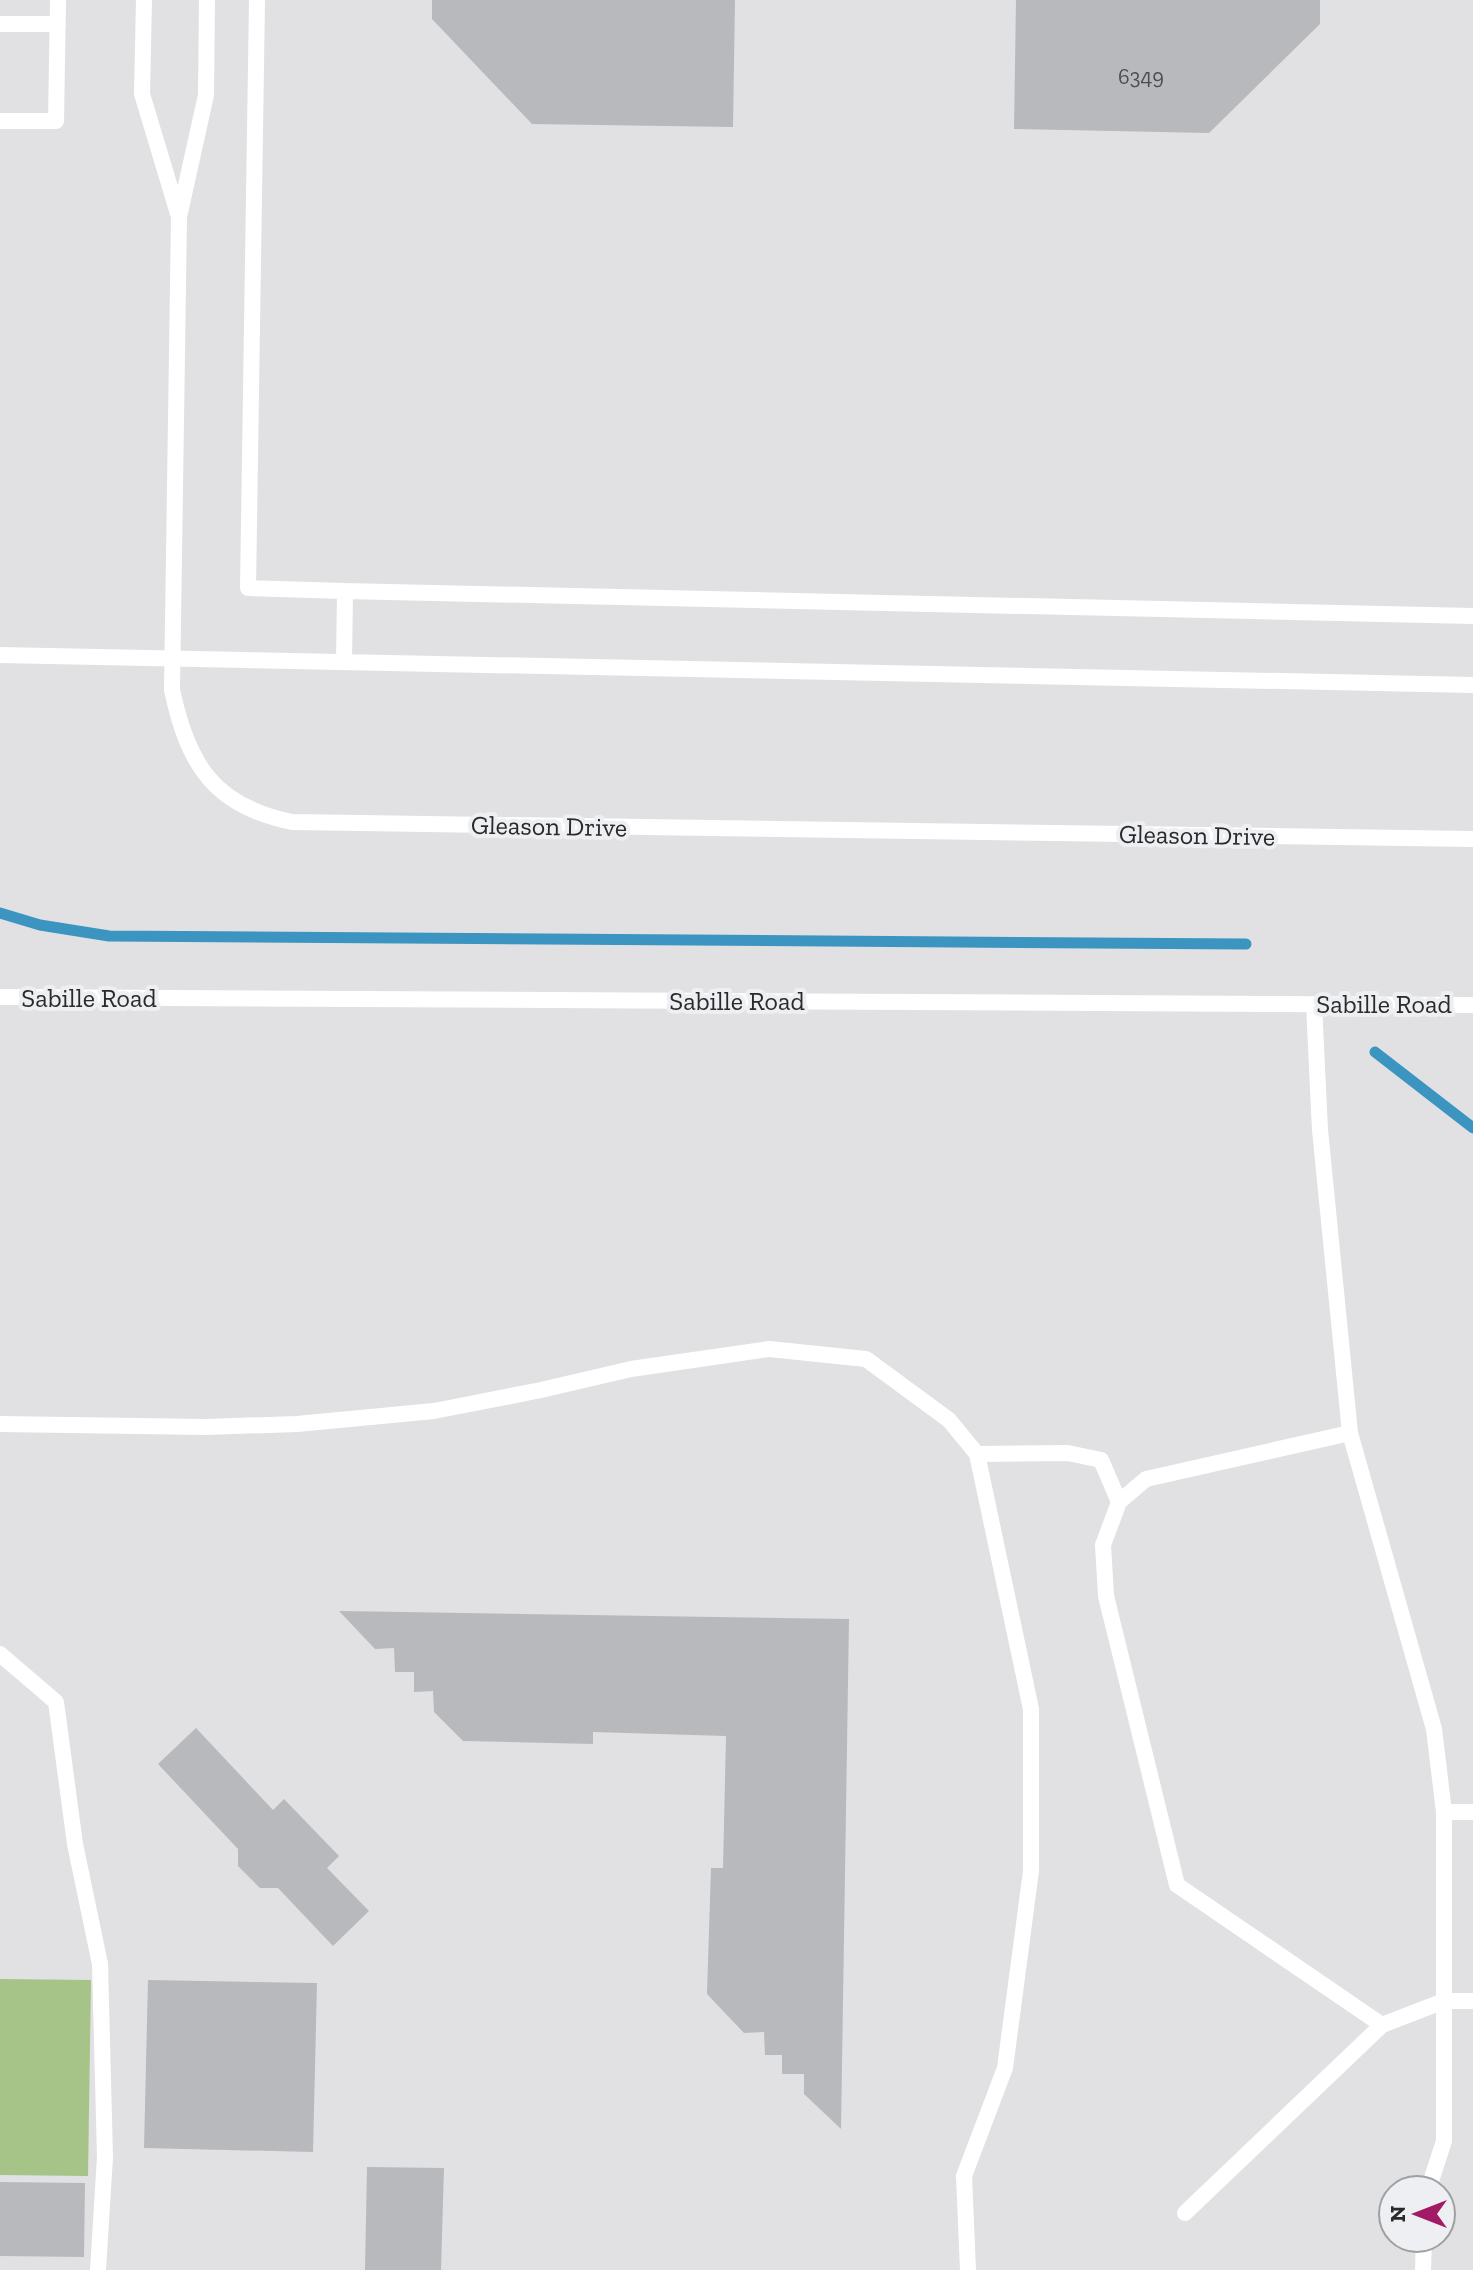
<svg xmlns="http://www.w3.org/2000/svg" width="1473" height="2270" viewBox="0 0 1473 2270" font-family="'Zilla Slab',serif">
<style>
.green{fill:#a6c388}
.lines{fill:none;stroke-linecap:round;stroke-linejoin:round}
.stream{stroke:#3c95c0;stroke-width:11}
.building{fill:#b8b9bc}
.lane{stroke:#fff;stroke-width:16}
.labels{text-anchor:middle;stroke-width:8;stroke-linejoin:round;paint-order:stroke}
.number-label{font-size:22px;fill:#4e4e4f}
.street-label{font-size:26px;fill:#2a2a2b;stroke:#eeeff2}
</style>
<rect width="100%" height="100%" fill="#e1e1e4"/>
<path class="green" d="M 0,1979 L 91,1980 L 88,2176 L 0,2175 Z"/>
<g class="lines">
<path class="stream" d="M 0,913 L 40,925 L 109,936 L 1246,944
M 1375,1052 L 1473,1128"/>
</g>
<path class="building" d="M 432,0 L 735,0 L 733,127 L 532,124 L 432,19 Z
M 1016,0 L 1320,0 L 1320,24 L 1209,133 L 1014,129 Z
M 339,1611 L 849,1619 L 841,2129 L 804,2094 L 804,2074 L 782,2074 L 782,2055 L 765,2055 L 764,2032 L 744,2033 L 707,1994 L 711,1868 L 723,1868 L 726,1736 L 593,1732 L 593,1744 L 463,1741 L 434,1712 L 433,1691 L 414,1692 L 414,1672 L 395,1672 L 394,1648 L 375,1649 Z
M 196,1728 L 273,1810 L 284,1799 L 339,1856 L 327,1868 L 369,1911 L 333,1946 L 278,1888 L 260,1888 L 238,1866 L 238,1849 L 158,1764 Z
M 148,1980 L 317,1983 L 313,2152 L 144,2148 Z
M 367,2167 L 444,2168 L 441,2270 L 365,2270 Z
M 0,2182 L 85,2183 L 84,2257 L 0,2256 Z"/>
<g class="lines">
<path class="lane" d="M 144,0 L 142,94 L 179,217 L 206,95 L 207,0
M 257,0 L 248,588 L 345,591
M 0,24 L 58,24
M 0,121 L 56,121 L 58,0
M 179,217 L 172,690 C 188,765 214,806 292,822 L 1473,839
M 0,655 L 1473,685
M 344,661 L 345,591 L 1473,616
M 0,997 L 1473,1005
M 1314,1004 L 1320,1130 L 1350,1433 L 1434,1729 L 1444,1812 L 1444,2141 L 1428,2190
M 0,1424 L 205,1427 L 297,1424 L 434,1411 L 541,1390 L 631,1369 L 769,1349 L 866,1359 L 949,1420 L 977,1454 L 1031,1709 L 1031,1871 L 1005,2068 L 964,2176 L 968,2270
M 1350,1433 L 1146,1479 L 1119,1502 L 1103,1545 L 1106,1596 L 1177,1885 L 1382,2025
M 977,1454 L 1068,1453 L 1101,1460 L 1119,1502
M 0,1654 L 56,1702 L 75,1844 L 100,1964 L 105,2157 L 98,2270
M 1444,1812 L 1473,1812
M 1185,2213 L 1382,2025 L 1444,2001 L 1473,2001
M 1423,2270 L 1424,2238"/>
</g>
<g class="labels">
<g class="number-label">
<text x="1141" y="84">6349</text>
</g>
<g class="street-label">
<text transform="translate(549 826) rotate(1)" y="9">Gleason Drive</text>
<text transform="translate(1197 835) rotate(1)" y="9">Gleason Drive</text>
<text x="89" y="1007">Sabille Road</text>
<text x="737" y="1010">Sabille Road</text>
<text x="1384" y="1013">Sabille Road</text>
</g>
</g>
<g transform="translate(1417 2214) rotate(270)"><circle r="38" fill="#eeeff2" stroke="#a0a0a2" stroke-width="2"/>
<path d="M0-6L14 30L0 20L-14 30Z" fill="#a21a65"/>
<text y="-12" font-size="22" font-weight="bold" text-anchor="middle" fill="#2a2a2b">N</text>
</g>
</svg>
